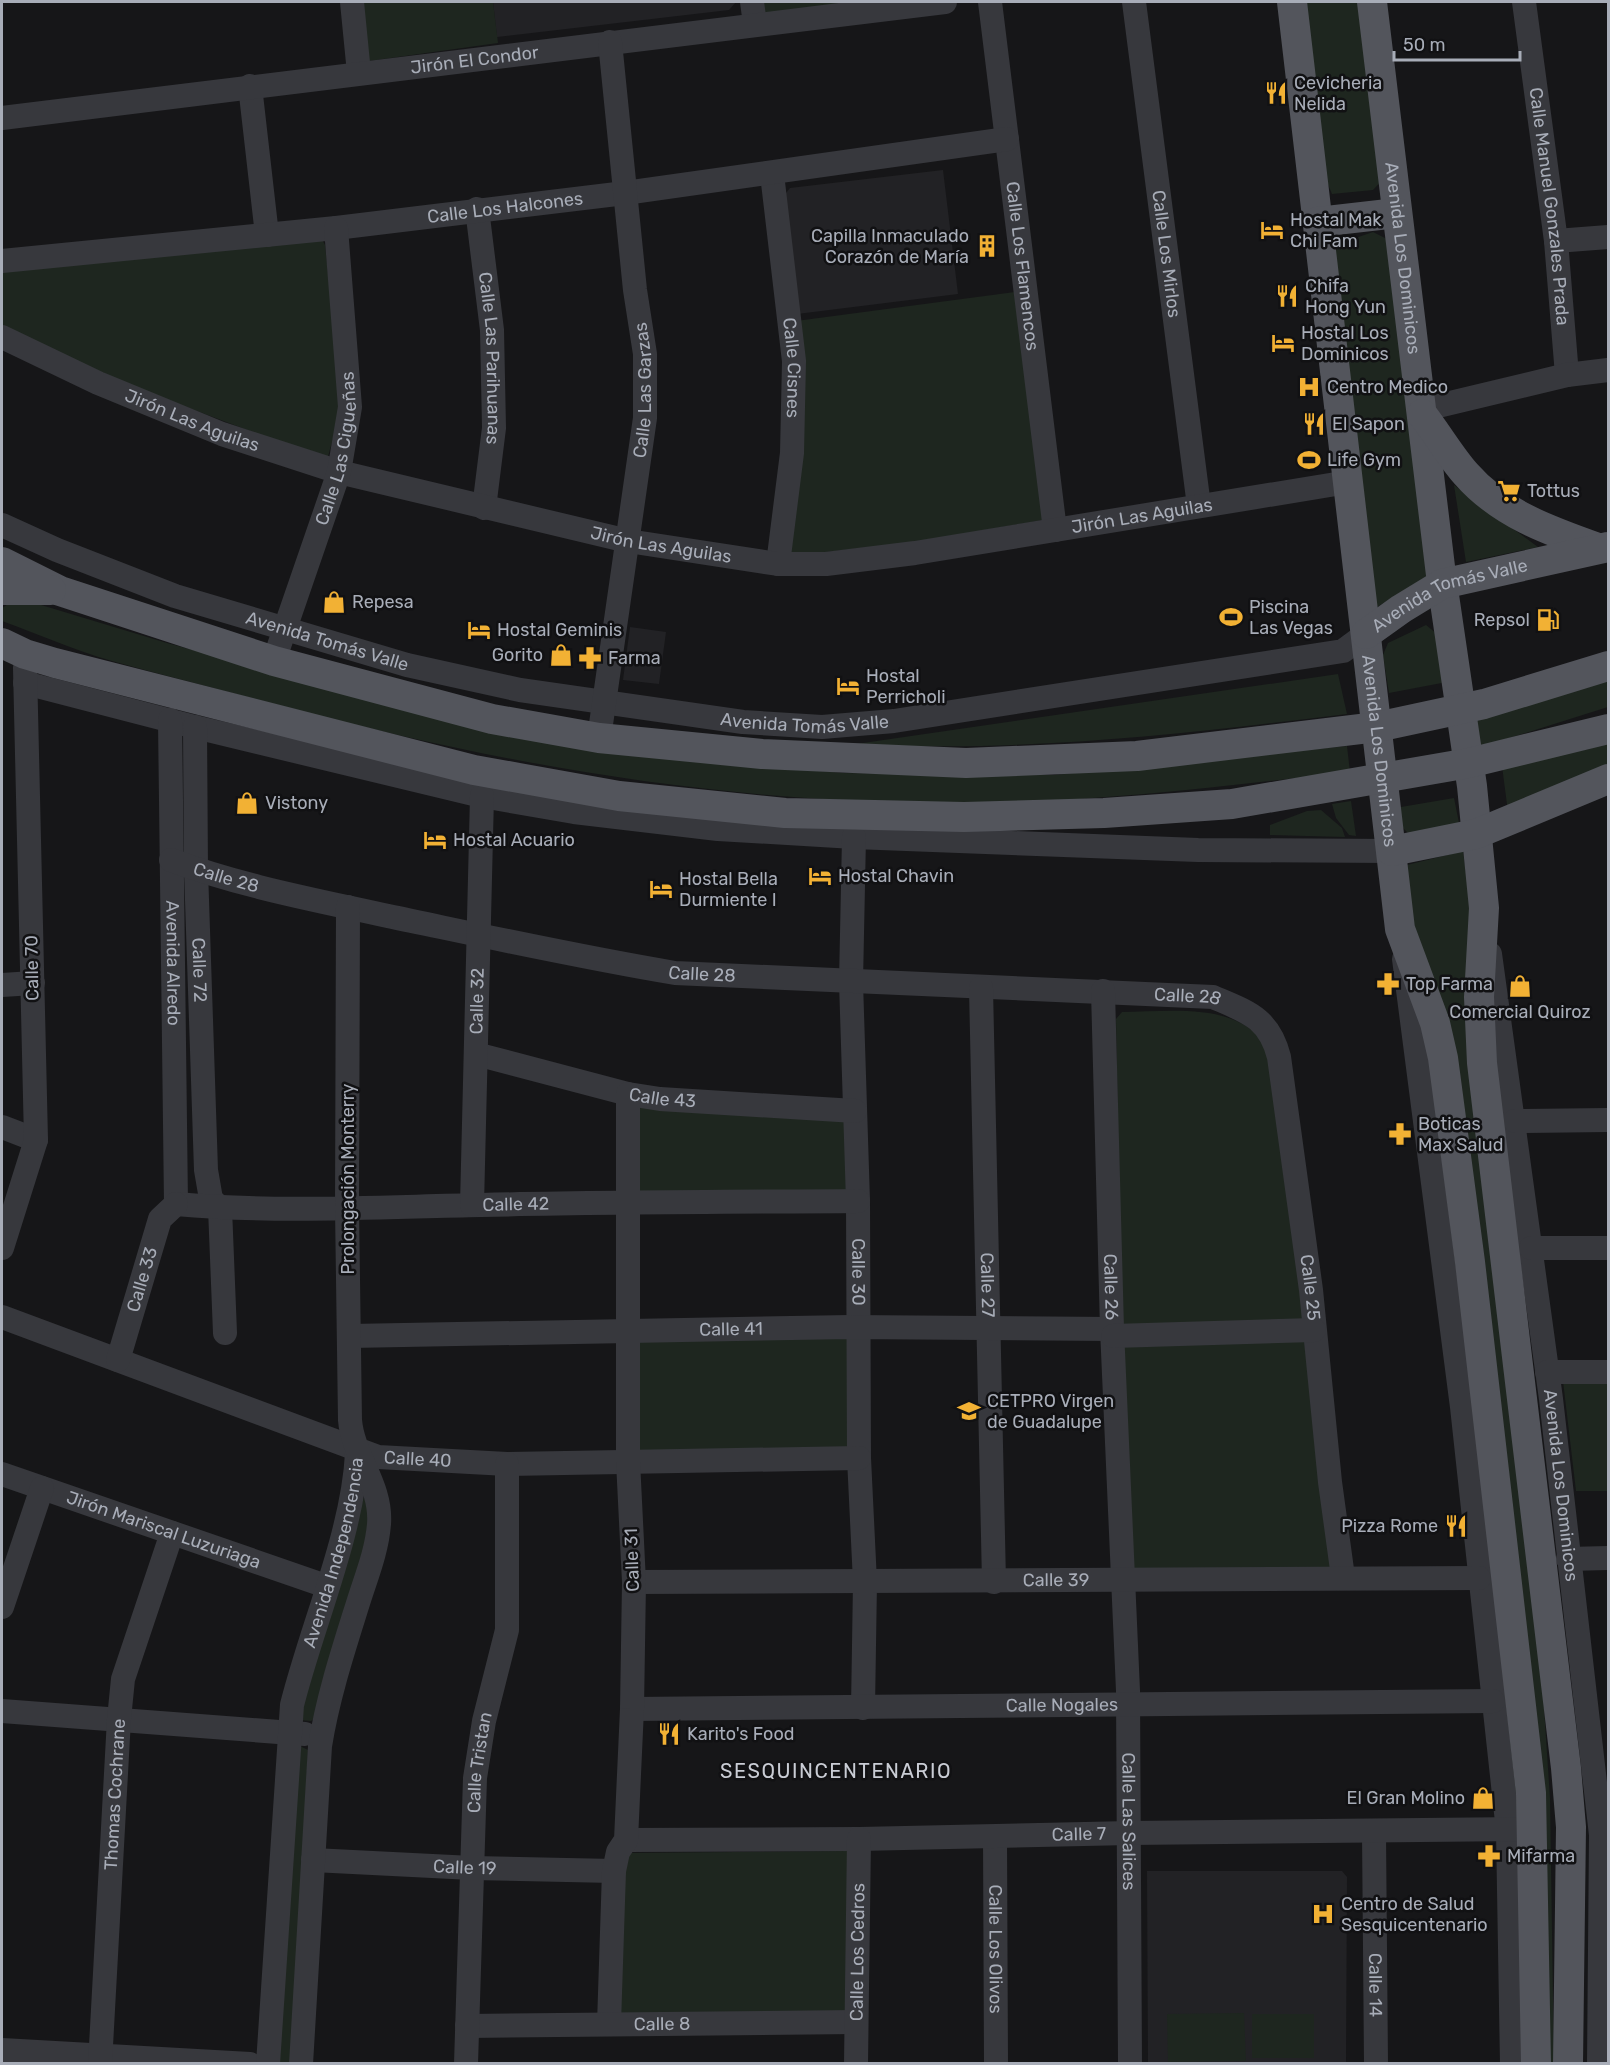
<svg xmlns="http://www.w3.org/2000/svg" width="1610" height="2065" viewBox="0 0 1610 2065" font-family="Rubik,sans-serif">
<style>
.built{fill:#222225}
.green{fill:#1e261f}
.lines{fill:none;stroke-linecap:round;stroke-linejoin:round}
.minor{stroke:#37383d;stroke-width:24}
.major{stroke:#53555c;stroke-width:30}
.labels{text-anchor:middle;stroke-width:5;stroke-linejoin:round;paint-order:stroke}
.street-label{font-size:18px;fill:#a8adb8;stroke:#111113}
.poi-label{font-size:18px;fill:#a8adb8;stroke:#111113;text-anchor:start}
.neighbourhood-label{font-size:20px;letter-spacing:1.5px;fill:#c9ccd4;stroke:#111113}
</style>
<rect width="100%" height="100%" fill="#161618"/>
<path class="built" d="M 493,2 L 736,2 L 729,10 L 497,37 Z
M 943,170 L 958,294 L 797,314 L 782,198 L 790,188 Z
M 630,627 L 666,632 L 659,684 L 623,680 Z
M 1147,1871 L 1342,1871 L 1347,1877 L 1346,2063 L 1148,2063 Z"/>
<path class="green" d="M 362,2 L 493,2 L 498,43 L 369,61 Z
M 752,2 L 945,2 L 755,24 Z
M 1303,2 L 1366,2 L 1388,174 L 1373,190 L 1332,194 L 1327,182 Z
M 1373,232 L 1389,240 L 1429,575 L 1374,609 L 1332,262 L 1338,244 Z
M 319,234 L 325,245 L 342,406 L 327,460 L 136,388 L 2,326 L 2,272 Z
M 1015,292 L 1043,520 L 916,542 L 791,556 L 796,321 Z
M 1454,485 L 1538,547 L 1466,562 Z
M 18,598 L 167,643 L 429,714 L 640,756 L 844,773 L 1054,775 L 1347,746 L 1350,772 C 1231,785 1113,800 993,803 C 749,807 520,769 285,707 C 227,691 169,677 112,661 C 74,650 38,634 2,621 L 2,608 Z
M 1426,625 L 1437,634 L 1447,682 L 1389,693 L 1383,655 L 1388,643 Z
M 1338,674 L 1347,714 C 1184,734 1021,753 856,744 Z
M 1608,681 L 1608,707 L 1481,747 L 1476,721 Z
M 1608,742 L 1608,772 L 1508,812 L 1502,766 L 1589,749 Z
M 1454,798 L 1459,823 L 1410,835 L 1401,826 L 1401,807 Z
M 1351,801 L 1356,836 L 1349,835 L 1336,818 L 1332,804 Z
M 1321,810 L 1342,828 L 1345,837 L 1270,835 L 1270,825 L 1307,811 Z
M 1463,851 L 1472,915 L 1539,1633 L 1550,1798 L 1554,2063 L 1540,2063 L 1414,940 L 1403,866 Z
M 1122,1012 C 1166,1012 1231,1002 1262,1040 C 1268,1047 1271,1057 1275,1065 L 1334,1565 L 1328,1571 L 1134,1573 L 1126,1566 L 1116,1019 Z
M 640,1103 L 851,1117 L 854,1196 L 635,1198 Z
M 636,1338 L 855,1338 L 854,1448 L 637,1456 Z
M 1563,1381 L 1608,1381 L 1608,1491 L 1576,1491 Z
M 365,1494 L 370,1528 L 315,1718 L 311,1721 L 300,1720 L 298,1706 Z
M 300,1746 L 308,1750 L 293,2063 L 277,2064 Z
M 847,1851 L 847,2013 L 614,2015 L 621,1853 Z
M 1244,2013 L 1246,2061 L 1168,2062 L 1167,2014 Z
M 1252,2014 L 1314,2014 L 1314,2058 L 1252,2058 Z"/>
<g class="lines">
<g class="minor">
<path d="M 352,2 L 359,73"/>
<path d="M 752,2 L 755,24"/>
<path id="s1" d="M 990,2 L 1055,530"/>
<path id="s2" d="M 1134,2 L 1199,506"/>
<path id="s3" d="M 1524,2 L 1556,241 L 1567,375"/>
<path d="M 250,86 L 267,235"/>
<path id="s4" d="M 2,118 L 945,2"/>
<path id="s5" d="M 772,174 L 794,361 L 792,453 L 778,564"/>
<path id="s6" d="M 477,209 L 492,330 L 494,428 L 484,508"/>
<path d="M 1556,241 L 1608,237"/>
<path id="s7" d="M 2,261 L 336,228 L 625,193 L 1007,139"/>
<path id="s8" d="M 2,337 L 98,383 L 222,434 L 339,472 L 628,541 L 778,564 L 826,564 L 915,553 L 1348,482"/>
<path d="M 1421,410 L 1567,375 L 1608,370"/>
<path id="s9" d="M 2,525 L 57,550 L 175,596 L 407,665 L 520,690 L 743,722 L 822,727 L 894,721 L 1343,651 L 1366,634"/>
<path id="s10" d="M 279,646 L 339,472 L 350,407 L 336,228"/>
<path d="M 25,683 L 195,727 L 482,796 L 574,812 L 718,829 L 854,837 L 1198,850 L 1392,851"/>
<path id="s11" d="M 170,720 L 176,1204"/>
<path id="s12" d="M 195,727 L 196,870 L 206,1170 L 211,1199 L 220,1208 L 225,1333"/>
<path id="s13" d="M 599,738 L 645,418 L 645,354 L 635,290 L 610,42"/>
<path id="s14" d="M 854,837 L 851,982 L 858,1201 L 859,1458 L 865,1582 L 863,1708"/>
<path id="s15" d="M 171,860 C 240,886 316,900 388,916 C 484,936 579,957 675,973 L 1213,997 C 1248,1012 1269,1018 1279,1057 L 1311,1290 L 1330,1482 L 1343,1577"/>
<path id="s16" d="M 1490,954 L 1551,1399 L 1601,1835 L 1599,2064"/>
<path d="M 1404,959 L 1462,1407 L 1508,1831 L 1512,2064"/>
<path d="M 2,985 L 33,983"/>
<path id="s17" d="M 981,988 L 994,1582"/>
<path id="s18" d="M 1103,991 L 1112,1329 L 1128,1691 L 1130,2064"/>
<path id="s19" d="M 476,1054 L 628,1094 L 660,1099 L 855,1111"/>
<path d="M 1515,1121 L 1608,1120"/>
<path d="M 2,1127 L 36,1140"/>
<path id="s20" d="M 176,1204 C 277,1213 379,1207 481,1205 C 606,1202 732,1202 858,1201"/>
<path id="s21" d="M 472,1205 L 482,796"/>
<path d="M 2,1248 L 36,1140 L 25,668"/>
<path d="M 1531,1248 L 1608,1248"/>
<path id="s22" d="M 2,1317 L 378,1457 L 507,1464 L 859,1458"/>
<path id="s23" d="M 350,1336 L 850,1327 L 1112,1329"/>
<path d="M 1113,1336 L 1314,1330"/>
<path id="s24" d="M 118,1360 L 160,1219 L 176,1204"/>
<path d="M 1547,1372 L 1608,1372"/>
<path id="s25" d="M 2,1474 L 326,1586"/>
<path d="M 1568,1559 L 1608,1558"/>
<path id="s26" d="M 634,1582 L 1479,1578"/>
<path d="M 2,1607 L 42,1488"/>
<path id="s27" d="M 632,1709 L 1493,1701"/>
<path d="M 2,1711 L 305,1734"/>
<path id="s28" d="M 1374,1833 L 1376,2064"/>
<path id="s29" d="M 995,1837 L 996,2064"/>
<path id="s30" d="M 626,1840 L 859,1839 L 1130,1833 L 1523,1829"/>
<path id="s31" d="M 313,1860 L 472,1868 L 614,1871"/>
<path d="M 609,2024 L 614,1871 L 618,1852 L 626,1840 L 632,1709 L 634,1582 L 628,1461 L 628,1094"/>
<path id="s32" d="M 467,2026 L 856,2022"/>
<path d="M 2,2050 L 250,2064"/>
<path id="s33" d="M 100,2064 L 119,1719 L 123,1679 L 172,1533"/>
<path id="s34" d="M 268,2064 L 292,1705 C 312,1625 353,1533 357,1453"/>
<path d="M 301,2064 L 320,1746 C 328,1696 344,1648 359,1600 C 367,1575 377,1550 379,1524 C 382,1485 353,1457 350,1420 L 347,1208 L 348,907"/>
<path id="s35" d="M 466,2064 L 475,1778 L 484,1721 L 507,1630 L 507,1464"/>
<path id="s36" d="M 856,2064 L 859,1839"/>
</g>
<g class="major">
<path id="s37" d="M 1292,2 L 1400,929 L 1435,1023 L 1443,1058 L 1470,1262 L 1531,1793 L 1536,2064"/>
<path id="s38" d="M 1372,2 L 1441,575 L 1472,786 L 1484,908 L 1479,997 L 1482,1063 L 1566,1768 L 1571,1827 L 1568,2064"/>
<path d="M 1318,222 L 1397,213"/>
<path d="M 1422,414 C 1437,433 1450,456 1466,474 C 1501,514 1550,531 1598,548"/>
<path d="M 2,562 L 60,591 L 274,661 L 492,719 L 599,738 L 762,754 L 966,763 L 1137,756 L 1377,727 L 1484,704 L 1608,666"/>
<path d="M 2,590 L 51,590"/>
<path id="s39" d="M 1366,634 L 1401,609 L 1442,584 L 1608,547"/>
<path d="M 2,643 L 25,654 L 55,663 L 474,770 L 619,796 L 785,813 L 964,817 L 1104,813 L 1232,804 L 1469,763 L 1608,729"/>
<path d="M 1392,851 L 1476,834 L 1608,779"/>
</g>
</g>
<defs>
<g id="restaurant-bare" transform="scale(1.8)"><path d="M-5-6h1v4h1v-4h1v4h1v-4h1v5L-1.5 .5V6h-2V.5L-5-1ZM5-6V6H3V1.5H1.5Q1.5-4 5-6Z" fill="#f2b134" stroke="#111113" stroke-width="2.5" paint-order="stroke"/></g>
<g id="hotel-bare" transform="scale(1.8)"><path d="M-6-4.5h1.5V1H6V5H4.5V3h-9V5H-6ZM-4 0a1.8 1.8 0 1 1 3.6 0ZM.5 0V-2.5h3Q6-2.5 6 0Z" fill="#f2b134" stroke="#111113" stroke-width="2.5" paint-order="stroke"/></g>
<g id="building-bare" transform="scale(1.8)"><path d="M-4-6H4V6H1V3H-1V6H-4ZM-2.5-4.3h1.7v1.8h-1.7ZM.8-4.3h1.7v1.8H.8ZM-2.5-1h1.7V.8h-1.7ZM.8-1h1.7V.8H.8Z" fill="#f2b134" stroke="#111113" stroke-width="2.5" paint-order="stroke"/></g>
<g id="hospital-bare" transform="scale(1.8)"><path d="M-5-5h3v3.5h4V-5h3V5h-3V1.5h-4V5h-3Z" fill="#f2b134" stroke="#111113" stroke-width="2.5" paint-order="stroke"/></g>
<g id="stadium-bare" transform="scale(1.8)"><path d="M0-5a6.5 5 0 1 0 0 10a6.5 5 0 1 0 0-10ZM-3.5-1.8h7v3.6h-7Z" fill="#f2b134" stroke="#111113" stroke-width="2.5" paint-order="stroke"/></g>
<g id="supermarket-bare" transform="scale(1.8)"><path d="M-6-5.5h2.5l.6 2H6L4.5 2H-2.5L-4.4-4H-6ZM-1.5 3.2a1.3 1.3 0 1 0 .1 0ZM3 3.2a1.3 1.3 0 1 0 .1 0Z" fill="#f2b134" stroke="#111113" stroke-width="2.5" paint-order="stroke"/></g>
<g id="shop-bare" transform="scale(1.8)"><path d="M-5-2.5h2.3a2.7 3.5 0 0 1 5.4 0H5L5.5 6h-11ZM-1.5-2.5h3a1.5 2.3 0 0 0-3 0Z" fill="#f2b134" stroke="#111113" stroke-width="2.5" paint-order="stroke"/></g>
<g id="fuel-bare" transform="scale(1.8)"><path d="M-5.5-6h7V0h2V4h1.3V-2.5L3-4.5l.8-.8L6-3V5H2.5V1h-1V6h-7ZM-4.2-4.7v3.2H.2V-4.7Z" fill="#f2b134" stroke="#111113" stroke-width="2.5" paint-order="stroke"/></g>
<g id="pharmacy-bare" transform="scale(1.8)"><path d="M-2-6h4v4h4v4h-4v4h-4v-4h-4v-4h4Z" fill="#f2b134" stroke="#111113" stroke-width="2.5" paint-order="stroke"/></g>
<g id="university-bare" transform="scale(1.8)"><path d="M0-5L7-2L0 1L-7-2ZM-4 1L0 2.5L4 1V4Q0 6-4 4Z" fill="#f2b134" stroke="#111113" stroke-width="2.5" paint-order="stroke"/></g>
</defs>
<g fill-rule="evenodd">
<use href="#restaurant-bare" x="1276" y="93"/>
<use href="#hotel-bare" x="1272" y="230"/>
<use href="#building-bare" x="987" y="246"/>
<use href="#restaurant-bare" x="1287" y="296"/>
<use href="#hotel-bare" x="1283" y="343"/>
<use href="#hospital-bare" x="1309" y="387"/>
<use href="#restaurant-bare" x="1314" y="424"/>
<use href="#stadium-bare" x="1309" y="460"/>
<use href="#supermarket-bare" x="1509" y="491"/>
<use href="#shop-bare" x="334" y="602"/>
<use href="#stadium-bare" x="1231" y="617"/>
<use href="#fuel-bare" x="1548" y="620"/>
<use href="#hotel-bare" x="479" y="630"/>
<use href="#shop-bare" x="561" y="655"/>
<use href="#pharmacy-bare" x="590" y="658"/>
<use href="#hotel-bare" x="848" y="686"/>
<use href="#shop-bare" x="247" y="803"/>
<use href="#hotel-bare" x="435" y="840"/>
<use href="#hotel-bare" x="820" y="876"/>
<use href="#hotel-bare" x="661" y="889"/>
<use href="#pharmacy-bare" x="1388" y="984"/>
<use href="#shop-bare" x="1520" y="986"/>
<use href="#pharmacy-bare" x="1400" y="1134"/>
<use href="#university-bare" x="969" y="1411"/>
<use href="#restaurant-bare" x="1456" y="1526"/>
<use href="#restaurant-bare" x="669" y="1734"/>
<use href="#shop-bare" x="1483" y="1798"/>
<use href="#pharmacy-bare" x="1489" y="1856"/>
<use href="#hospital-bare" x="1323" y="1914"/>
</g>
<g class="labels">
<g class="street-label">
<text dy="6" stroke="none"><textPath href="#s4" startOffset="476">Jirón El Condor</textPath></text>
<text dy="6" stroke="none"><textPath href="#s3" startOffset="206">Calle Manuel Gonzales Prada</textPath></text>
<text dy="6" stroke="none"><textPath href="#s7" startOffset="506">Calle Los Halcones</textPath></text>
<text dy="6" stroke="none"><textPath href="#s2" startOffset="254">Calle Los Mirlos</textPath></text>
<text dy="6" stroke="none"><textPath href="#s38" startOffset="258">Avenida Los Dominicos</textPath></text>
<text dy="6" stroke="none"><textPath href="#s1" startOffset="266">Calle Los Flamencos</textPath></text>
<text dy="6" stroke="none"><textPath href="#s6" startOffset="150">Calle Las Parihuanas</textPath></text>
<text dy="6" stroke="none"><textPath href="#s5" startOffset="195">Calle Cisnes</textPath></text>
<text dy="6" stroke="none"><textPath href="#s13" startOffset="351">Calle Las Garzas</textPath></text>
<text dy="6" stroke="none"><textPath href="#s8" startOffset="208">Jirón Las Aguilas</textPath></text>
<text dy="6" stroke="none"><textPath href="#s10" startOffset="207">Calle Las Cigueñas</textPath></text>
<text dy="6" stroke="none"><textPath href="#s8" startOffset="1180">Jirón Las Aguilas</textPath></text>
<text dy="6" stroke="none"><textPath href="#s8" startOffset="694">Jirón Las Aguilas</textPath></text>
<text dy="6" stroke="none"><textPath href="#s39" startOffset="94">Avenida Tomás Valle</textPath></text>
<text dy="6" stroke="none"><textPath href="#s9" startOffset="346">Avenida Tomás Valle</textPath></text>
<text dy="6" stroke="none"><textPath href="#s9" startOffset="832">Avenida Tomás Valle</textPath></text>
<text dy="6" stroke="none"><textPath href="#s37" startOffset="754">Avenida Los Dominicos</textPath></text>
<text dy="6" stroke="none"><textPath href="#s15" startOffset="58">Calle 28</textPath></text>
<text dy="6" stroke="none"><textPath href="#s11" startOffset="243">Avenida Alredo</textPath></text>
<text transform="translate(32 968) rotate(-91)" y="6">Calle 70</text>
<text dy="6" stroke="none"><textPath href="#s12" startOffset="243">Calle 72</textPath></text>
<text dy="6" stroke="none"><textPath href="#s15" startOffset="544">Calle 28</textPath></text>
<text dy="6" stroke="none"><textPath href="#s15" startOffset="1030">Calle 28</textPath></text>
<text dy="6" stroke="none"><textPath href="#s21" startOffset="204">Calle 32</textPath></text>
<text dy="6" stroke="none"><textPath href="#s19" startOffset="192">Calle 43</textPath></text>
<text transform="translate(348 1179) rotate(-90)" y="6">Prolongación Monterry</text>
<text dy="6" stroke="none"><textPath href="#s20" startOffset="340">Calle 42</textPath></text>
<text dy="6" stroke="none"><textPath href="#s14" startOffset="435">Calle 30</textPath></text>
<text dy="6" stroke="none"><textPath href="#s24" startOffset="84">Calle 33</textPath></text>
<text dy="6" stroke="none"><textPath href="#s17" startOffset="297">Calle 27</textPath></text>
<text dy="6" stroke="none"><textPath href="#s18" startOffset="296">Calle 26</textPath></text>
<text dy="6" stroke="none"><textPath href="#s15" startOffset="1382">Calle 25</textPath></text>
<text dy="6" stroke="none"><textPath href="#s23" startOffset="381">Calle 41</textPath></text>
<text dy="6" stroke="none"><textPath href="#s22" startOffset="441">Calle 40</textPath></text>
<text dy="6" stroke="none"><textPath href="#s16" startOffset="536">Avenida Los Dominicos</textPath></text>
<text dy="6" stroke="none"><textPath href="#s25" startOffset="171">Jirón Mariscal Luzuriaga</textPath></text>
<text dy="6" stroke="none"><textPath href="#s34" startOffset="518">Avenida Independencia</textPath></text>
<text transform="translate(632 1560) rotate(-92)" y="6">Calle 31</text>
<text dy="6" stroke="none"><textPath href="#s26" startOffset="422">Calle 39</textPath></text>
<text dy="6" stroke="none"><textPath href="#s27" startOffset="430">Calle Nogales</textPath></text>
<text dy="6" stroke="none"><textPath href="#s35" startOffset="302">Calle Tristan</textPath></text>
<text dy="6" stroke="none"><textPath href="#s33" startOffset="270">Thomas Cochrane</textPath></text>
<text dy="6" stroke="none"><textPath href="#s18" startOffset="831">Calle Las Salices</textPath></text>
<text dy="6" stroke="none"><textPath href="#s30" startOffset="453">Calle 7</textPath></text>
<text dy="6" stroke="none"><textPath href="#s31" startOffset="152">Calle 19</textPath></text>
<text dy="6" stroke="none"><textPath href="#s29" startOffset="112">Calle Los Olivos</textPath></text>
<text dy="6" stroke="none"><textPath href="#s36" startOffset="112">Calle Los Cedros</textPath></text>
<text dy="6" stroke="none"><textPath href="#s28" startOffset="152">Calle 14</textPath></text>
<text dy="6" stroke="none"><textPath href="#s32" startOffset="195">Calle 8</textPath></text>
</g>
<g class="poi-label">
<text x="1294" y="89">Cevicheria<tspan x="1294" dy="21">Nelida</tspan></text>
<text x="1290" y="226">Hostal Mak<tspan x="1290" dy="21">Chi Fam</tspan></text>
<text x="969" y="242" text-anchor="end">Capilla Inmaculado<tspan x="969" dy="21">Corazón de María</tspan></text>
<text x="1305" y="292">Chifa<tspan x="1305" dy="21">Hong Yun</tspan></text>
<text x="1301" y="339">Hostal Los<tspan x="1301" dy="21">Dominicos</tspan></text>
<text x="1327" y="393">Centro Medico</text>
<text x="1332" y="430">El Sapon</text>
<text x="1327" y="466">Life Gym</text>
<text x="1527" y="497">Tottus</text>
<text x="352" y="608">Repesa</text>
<text x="1249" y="613">Piscina<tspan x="1249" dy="21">Las Vegas</tspan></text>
<text x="1530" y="626" text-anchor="end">Repsol</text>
<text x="497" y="636">Hostal Geminis</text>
<text x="543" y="661" text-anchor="end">Gorito</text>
<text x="608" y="664">Farma</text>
<text x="866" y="682">Hostal<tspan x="866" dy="21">Perricholi</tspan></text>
<text x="265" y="809">Vistony</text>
<text x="453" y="846">Hostal Acuario</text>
<text x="838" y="882">Hostal Chavin</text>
<text x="679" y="885">Hostal Bella<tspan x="679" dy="21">Durmiente I</tspan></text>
<text x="1406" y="990">Top Farma</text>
<text x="1520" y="1018" text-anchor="middle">Comercial Quiroz</text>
<text x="1418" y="1130">Boticas<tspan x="1418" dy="21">Max Salud</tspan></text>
<text x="987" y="1407">CETPRO Virgen<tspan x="987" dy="21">de Guadalupe</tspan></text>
<text x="1438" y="1532" text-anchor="end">Pizza Rome</text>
<text x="687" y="1740">Karito's Food</text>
<text x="1465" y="1804" text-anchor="end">El Gran Molino</text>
<text x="1507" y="1862">Mifarma</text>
<text x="1341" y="1910">Centro de Salud<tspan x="1341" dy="21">Sesquicentenario</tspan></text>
</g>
<g class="neighbourhood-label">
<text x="836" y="1778">SESQUINCENTENARIO</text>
</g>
</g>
<rect width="1610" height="2065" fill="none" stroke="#a8adb8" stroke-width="6"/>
<path d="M1394 51v9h126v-9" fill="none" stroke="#a8adb8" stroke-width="3"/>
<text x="1403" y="51" font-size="18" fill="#a8adb8" stroke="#111113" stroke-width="4.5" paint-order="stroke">50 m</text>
</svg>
